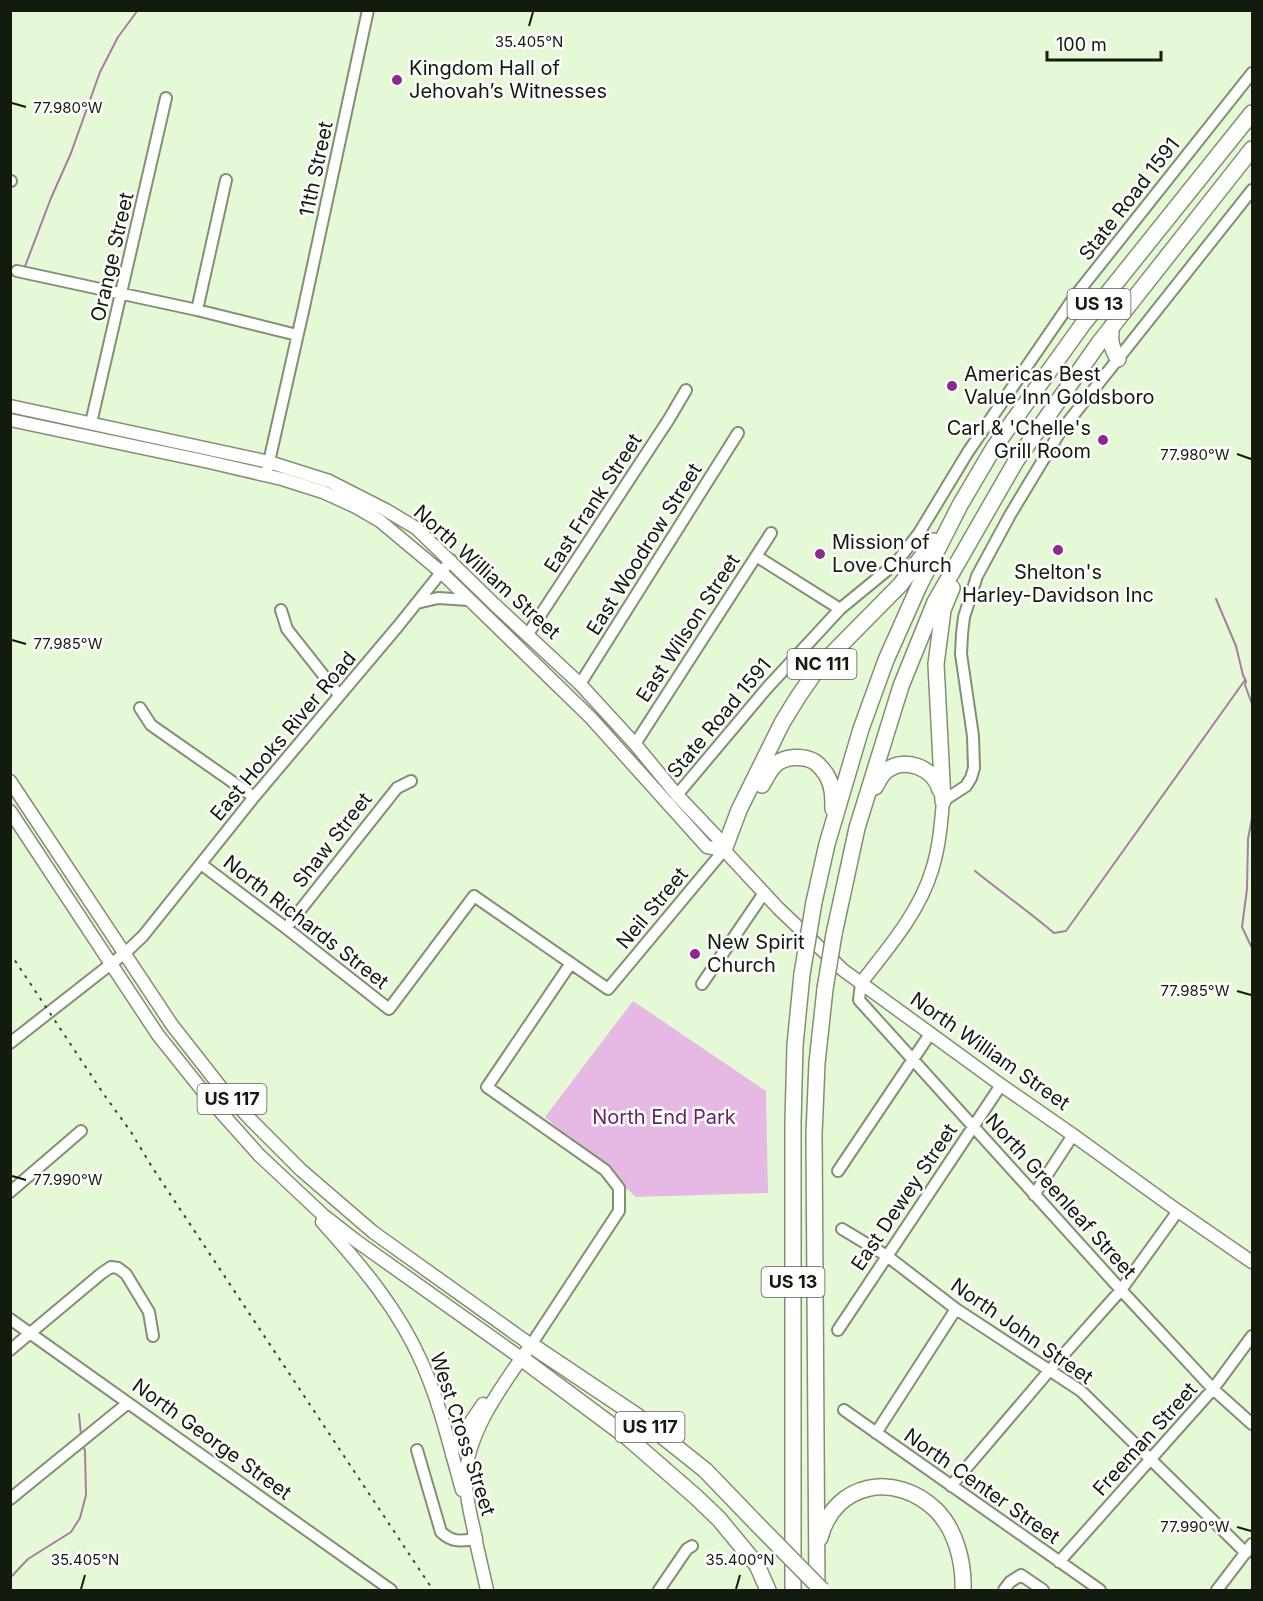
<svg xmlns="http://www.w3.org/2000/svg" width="1263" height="1601" viewBox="0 0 1263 1601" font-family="Inter,sans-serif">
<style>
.green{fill:#e5b9e3}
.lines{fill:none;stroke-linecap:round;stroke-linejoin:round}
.stream{stroke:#a77da3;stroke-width:2}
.minor-casing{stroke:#809172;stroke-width:14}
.major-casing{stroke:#809172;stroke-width:15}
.highway-casing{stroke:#809172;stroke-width:18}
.minor{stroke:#fff;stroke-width:10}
.major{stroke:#fff;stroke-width:12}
.highway{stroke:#fff;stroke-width:15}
.rail{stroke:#394332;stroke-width:2;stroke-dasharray:3 6;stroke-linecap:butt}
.highway-bridge-casing{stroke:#809172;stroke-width:18;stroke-linecap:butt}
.highway-bridge{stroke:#fff;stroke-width:15}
.ticks{fill:none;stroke:#131a0e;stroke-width:2}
.poi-dot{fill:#8e288e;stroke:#fefefe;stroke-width:2}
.labels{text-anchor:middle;stroke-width:5;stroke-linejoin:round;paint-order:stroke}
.shield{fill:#fefefe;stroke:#5a5e56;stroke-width:1.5}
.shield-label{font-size:18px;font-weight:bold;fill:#131a0e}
.poi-label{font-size:20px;fill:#131a0e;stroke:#fefefe;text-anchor:start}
.street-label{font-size:20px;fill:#131a0e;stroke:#fefefe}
.park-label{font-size:20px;fill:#6c226b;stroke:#fefefe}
.ticks-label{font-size:15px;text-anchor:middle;fill:#131a0e;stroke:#fefefe;stroke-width:5;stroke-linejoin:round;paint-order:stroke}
</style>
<rect width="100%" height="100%" fill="#e6f9d6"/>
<path class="green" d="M 633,1001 L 766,1091 L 768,1193 L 636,1197 L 545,1117 Z"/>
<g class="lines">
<path class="stream" d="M 24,269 L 51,198 L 71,153 L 100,72 L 118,37 L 138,10
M 1216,599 L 1236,646 L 1243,675 L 1246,681 L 1245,685 L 1252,704
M 1252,818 L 1248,839 L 1247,889 L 1242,927 L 1252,948
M 975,871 C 1001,892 1028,911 1054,933 L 1066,931 L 1245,680
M 79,1414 L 81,1435
M 10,1578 L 28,1559 L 71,1532 L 80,1518 L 86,1495 L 85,1451 L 83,1444"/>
<g class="minor-casing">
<path id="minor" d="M 10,181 L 11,181
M 17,271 L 197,310 L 297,335
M 197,310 L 226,180
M 91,423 L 166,98
M 266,475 L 304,307 L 368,10
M 756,556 L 840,609
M 417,603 L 438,598 L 469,600
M 281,610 L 287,629 L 339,695
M 528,634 L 669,419 L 686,390
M 580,684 L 738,433
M 140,708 L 151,725 L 254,797
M 635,744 L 771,533
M 677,795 L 767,688 L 840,609 L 896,563 L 919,533 L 968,452 L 1075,296 L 1252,73
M 943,801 L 966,786 L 971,778 L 974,768 L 973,736 L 961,654 L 962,634 L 964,617 L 977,576 L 1010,515 L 1060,432 L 1252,190
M 201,864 L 286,928 L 389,1009 L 474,896 L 608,989 L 724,850
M 286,928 L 397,788 L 411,781
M 861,983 L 859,1000 L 1121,1290 L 1213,1389 L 1252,1424
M 702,984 L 764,893
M 10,1043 L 125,953 L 143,936 L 254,797 L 399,625 L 451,560
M 838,1171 L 930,1034
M 10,1192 L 81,1131
M 1034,1195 L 1073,1135
M 842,1229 L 887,1256 L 956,1309 L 1081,1391 L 1246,1553
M 10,1319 L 391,1590
M 838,1330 L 1001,1085
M 531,1345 L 619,1211 L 619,1188 L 605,1170 L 487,1087 L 571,963
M 10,1350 L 102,1273 L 111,1267 L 118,1268 L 126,1274 L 149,1312 L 153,1336
M 844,1410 L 1100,1590
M 876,1433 L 956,1309
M 417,1450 L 441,1532 C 453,1543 460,1541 476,1539
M 951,1486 L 1049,1371 L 1121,1290 L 1178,1211
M 10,1499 L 128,1403
M 1059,1562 L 1213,1389 L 1252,1336
M 659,1590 L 687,1549 L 692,1546
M 1004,1590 L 1010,1582 L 1021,1575 L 1043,1590
M 1217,1590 L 1252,1544"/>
</g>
<g class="major-casing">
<path id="major" d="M 10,406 L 269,462 L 329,481 L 386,510 L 416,528 L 494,604 L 580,684 L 635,744 L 677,795 L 717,837 L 724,850 L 778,908 L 843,970 L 1001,1085 L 1073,1135 L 1178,1211 L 1252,1262
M 10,420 L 209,462 L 282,479 L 323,492 L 356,507 L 380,521 L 441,572 L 591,718 L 707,847 L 724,850
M 10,781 L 172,1025 L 223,1090 L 250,1119 L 301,1170 L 373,1232 L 531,1345 C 505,1381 462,1438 466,1485 C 467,1503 472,1521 476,1539
M 10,811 L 158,1035 L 210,1100 L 259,1155 L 323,1215 L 355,1240 L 521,1358
M 861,983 C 888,948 919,913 932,870 C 939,848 941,825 943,801
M 322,1222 C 361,1265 399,1310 422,1363 C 440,1403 450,1448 462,1490
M 452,1455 L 453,1448 L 483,1404
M 474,1533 L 487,1590"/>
</g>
<g class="highway-casing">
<path id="highway" d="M 1112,326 C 1109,339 1111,347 1118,359
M 762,785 C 766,778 769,771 775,765 C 784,756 804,755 815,762 C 819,765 825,772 827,776 C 833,786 833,798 833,809
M 875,787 C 878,782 881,775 886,771 C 905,756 934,768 940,790
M 943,801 L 936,664 L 943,610 L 952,588
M 724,850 L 739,810 L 782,723 L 798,697 L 818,668 L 900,585 L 934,541
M 814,902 L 827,844 L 861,729 L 886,660 L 919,586 L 960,505 L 993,449 L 1083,324 L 1252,113
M 834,934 L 857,828 L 901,686 L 935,602 L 1016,461 L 1099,343 L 1252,149
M 531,1345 L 637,1416 L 705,1470 L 757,1524
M 521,1358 L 626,1436 L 696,1497 L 719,1519 L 757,1565 L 768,1590
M 820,1538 C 834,1482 896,1471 936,1510 C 956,1530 964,1563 963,1590
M 793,1590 L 793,1122 L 795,1045 L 802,974
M 817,1590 L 814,1134 L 817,1063 L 825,989"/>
</g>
<use href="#minor" class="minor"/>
<use href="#major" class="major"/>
<use href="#highway" class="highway"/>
<path class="rail" d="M 10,953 L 105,1096 L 131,1132 L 152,1167 L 433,1590"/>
<g class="highway-bridge-casing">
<path id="highway-bridge" d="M 802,974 L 814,902
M 825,989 L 834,934
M 757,1524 L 822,1590"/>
</g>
<use href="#highway-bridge" class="highway-bridge"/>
</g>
<path class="ticks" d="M 529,26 L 533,12M 12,103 L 26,107M 1237,454 L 1251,459M 12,640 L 26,644M 1237,991 L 1251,995M 12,1176 L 26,1180M 1237,1527 L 1251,1531M 81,1589 L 85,1575M 736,1589 L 740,1575"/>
<g class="poi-dot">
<circle cx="397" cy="80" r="6"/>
<circle cx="952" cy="386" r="6"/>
<circle cx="1103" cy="440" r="6"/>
<circle cx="1058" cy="550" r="6"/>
<circle cx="820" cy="554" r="6"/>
<circle cx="695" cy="954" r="6"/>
</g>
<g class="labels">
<g class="shield">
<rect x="1067.5" y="289" width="63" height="30" rx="4.5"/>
<rect x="787.5" y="649" width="69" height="30" rx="4.5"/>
<rect x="197.5" y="1084" width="69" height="30" rx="4.5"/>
<rect x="761.5" y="1267" width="63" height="30" rx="4.5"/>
<rect x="615.5" y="1412" width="69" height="30" rx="4.5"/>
</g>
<g class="shield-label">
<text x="1099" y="310">US 13</text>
<text x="822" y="670">NC 111</text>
<text x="232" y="1105">US 117</text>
<text x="793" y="1288">US 13</text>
<text x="650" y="1433">US 117</text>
</g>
<g class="poi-label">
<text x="409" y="75">Kingdom Hall of<tspan x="409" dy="23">Jehovah’s Witnesses</tspan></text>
<text x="964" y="381">Americas Best<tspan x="964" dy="23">Value Inn Goldsboro</tspan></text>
<text x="1091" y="435" text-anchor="end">Carl &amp; 'Chelle's<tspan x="1091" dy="23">Grill Room</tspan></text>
<text x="832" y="549">Mission of<tspan x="832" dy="23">Love Church</tspan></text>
<text x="1058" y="579" text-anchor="middle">Shelton's<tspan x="1058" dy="23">Harley-Davidson Inc</tspan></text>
<text x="707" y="949">New Spirit<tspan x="707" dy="23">Church</tspan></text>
</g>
<g class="street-label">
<text transform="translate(316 169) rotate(-78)" y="7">11th Street</text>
<text transform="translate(1129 199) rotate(-52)" y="7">State Road 1591</text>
<text transform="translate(112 257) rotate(-77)" y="7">Orange Street</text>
<text transform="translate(593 503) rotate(-57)" y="7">East Frank Street</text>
<text transform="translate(644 549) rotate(-58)" y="7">East Woodrow Street</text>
<text transform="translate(487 572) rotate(42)" y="7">North William Street</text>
<text transform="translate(688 628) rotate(-57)" y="7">East Wilson Street</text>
<text transform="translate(719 718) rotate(-50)" y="7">State Road 1591</text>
<text transform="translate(283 736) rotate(-50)" y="7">East Hooks River Road</text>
<text transform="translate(332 840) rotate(-52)" y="7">Shaw Street</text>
<text transform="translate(652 908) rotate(-50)" y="7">Neil Street</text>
<text transform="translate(306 922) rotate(38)" y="7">North Richards Street</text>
<text transform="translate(990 1051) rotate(35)" y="7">North William Street</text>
<text transform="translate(1061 1196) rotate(48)" y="7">North Greenleaf Street</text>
<text transform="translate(904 1197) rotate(-56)" y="7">East Dewey Street</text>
<text transform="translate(1022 1331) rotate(35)" y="7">North John Street</text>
<text transform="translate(463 1434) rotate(72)" y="7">West Cross Street</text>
<text transform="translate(212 1439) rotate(36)" y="7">North George Street</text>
<text transform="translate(1145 1439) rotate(-48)" y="7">Freeman Street</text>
<text transform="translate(982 1486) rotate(35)" y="7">North Center Street</text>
</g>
<g class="park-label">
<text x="664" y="1124">North End Park</text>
</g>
</g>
<g class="ticks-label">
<text x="529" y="47">35.405°N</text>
<text x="68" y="113">77.980°W</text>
<text x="1195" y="460">77.980°W</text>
<text x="68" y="649">77.985°W</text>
<text x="1195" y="996">77.985°W</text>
<text x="68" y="1185">77.990°W</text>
<text x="1195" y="1532">77.990°W</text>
<text x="85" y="1565">35.405°N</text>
<text x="740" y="1565">35.400°N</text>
</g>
<rect width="1263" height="1601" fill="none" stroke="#131a0e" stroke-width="24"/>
<path d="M1047 51v9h114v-9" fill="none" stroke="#131a0e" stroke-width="3"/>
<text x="1056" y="51" font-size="18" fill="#131a0e" stroke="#fefefe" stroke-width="4.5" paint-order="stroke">100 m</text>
</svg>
